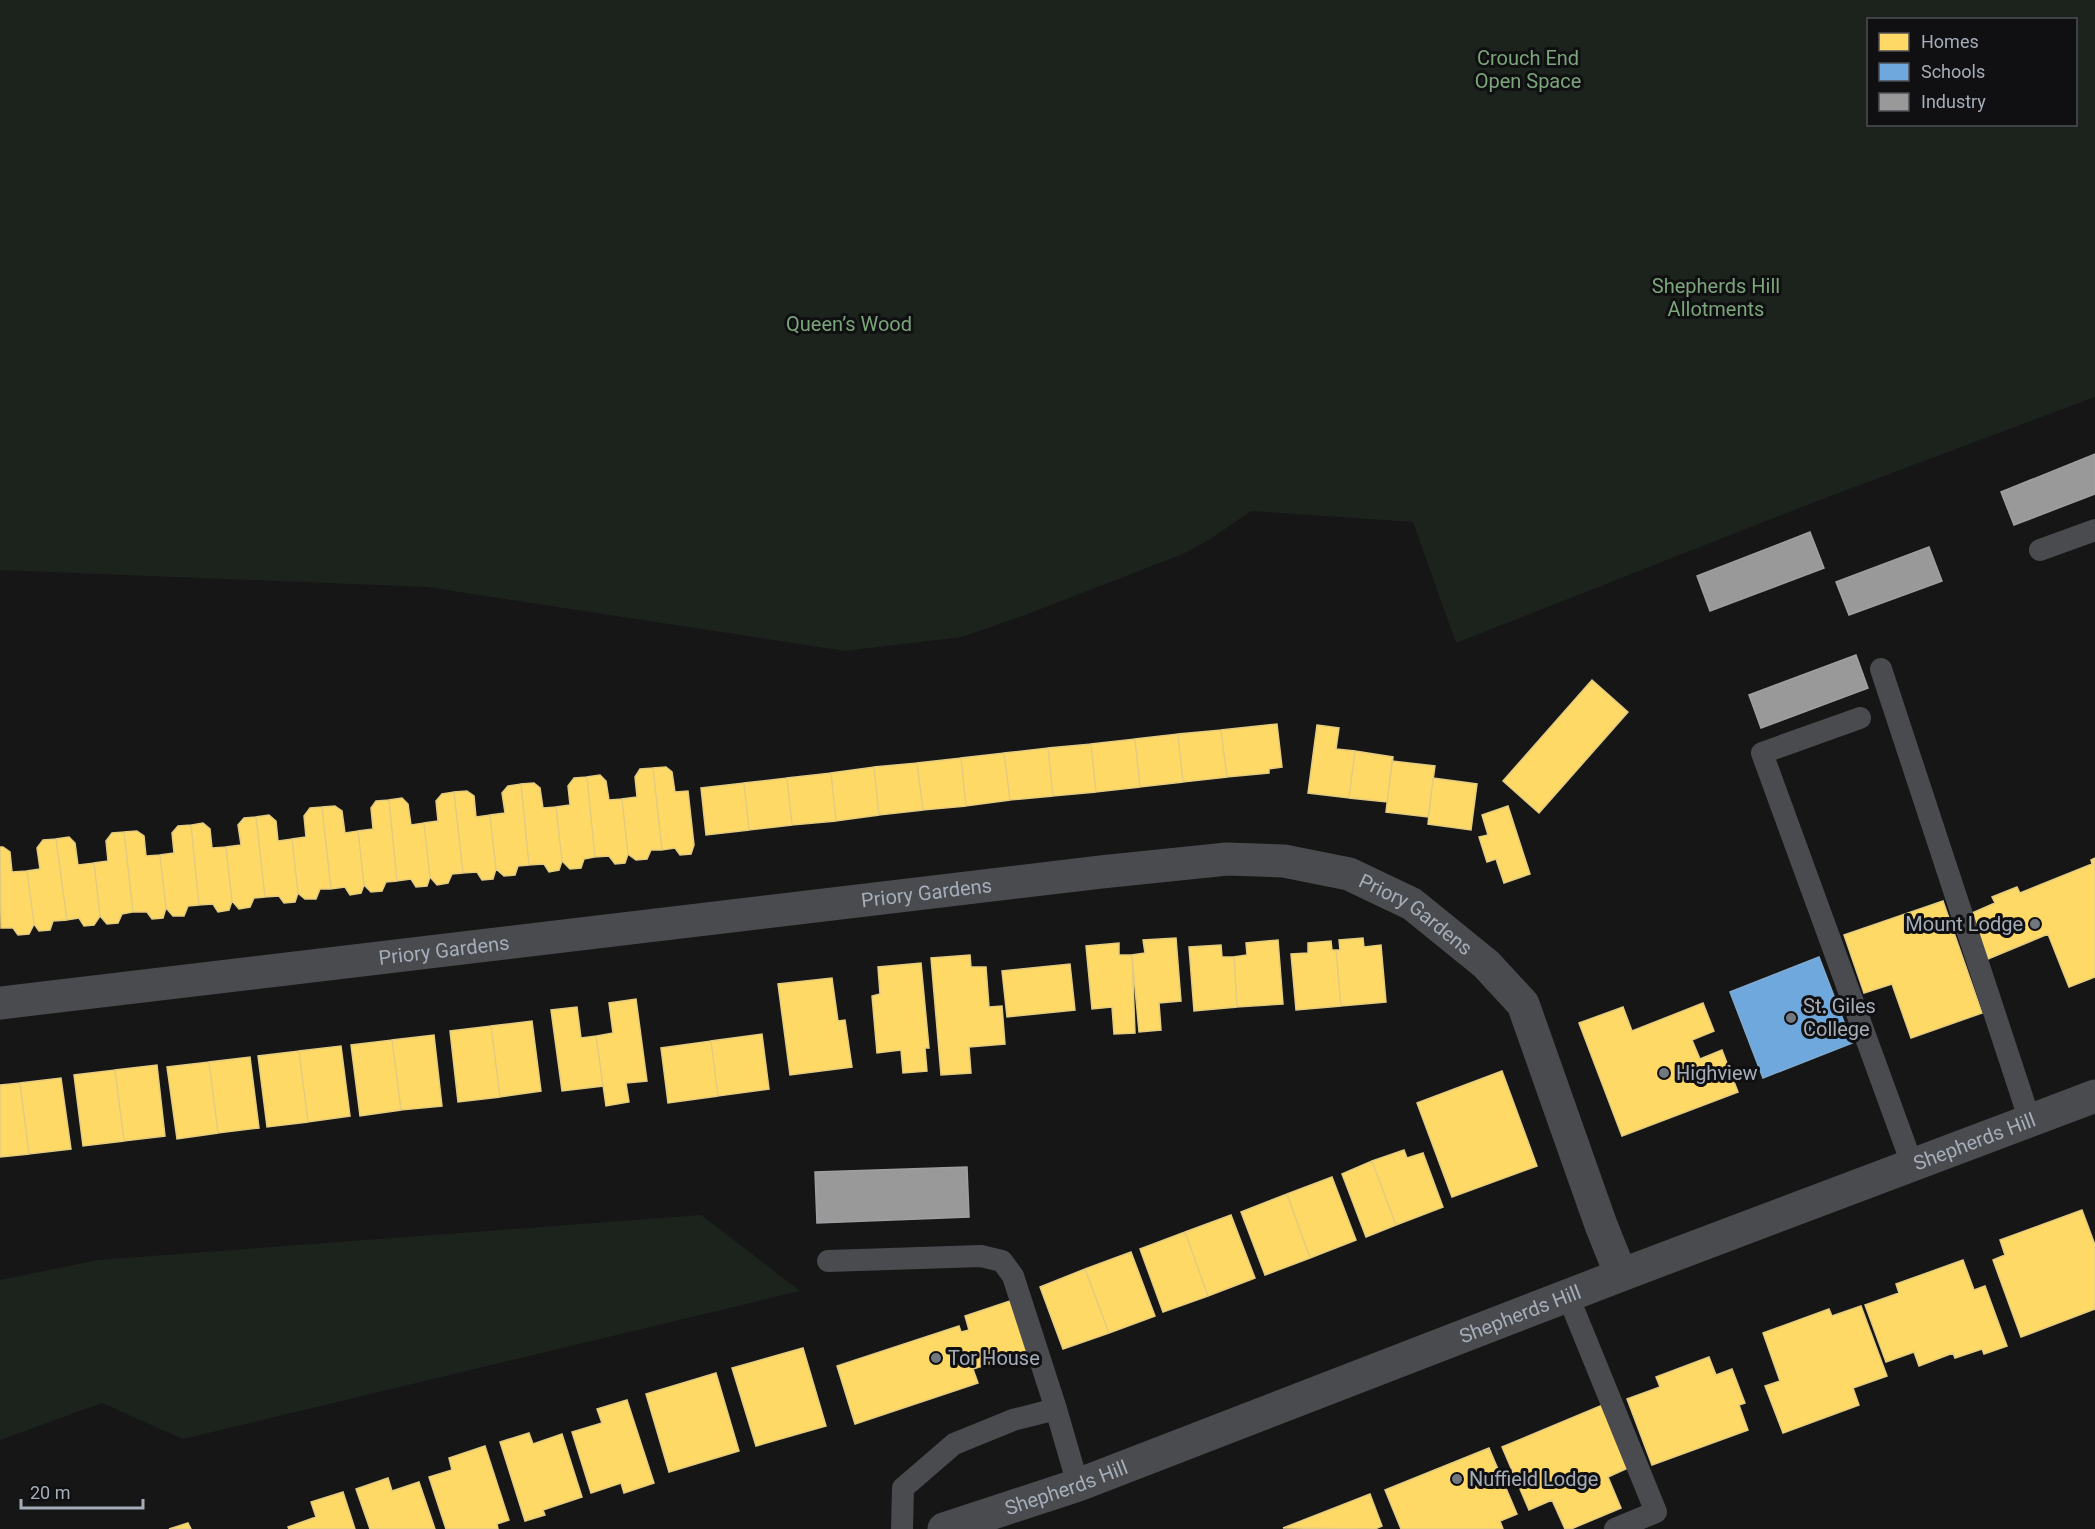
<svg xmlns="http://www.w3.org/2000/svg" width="2095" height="1529" viewBox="0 0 2095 1529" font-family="Roboto,sans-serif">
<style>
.green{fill:#1b231c;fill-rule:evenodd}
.homes{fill:#ffd966;stroke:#e4cc7f;stroke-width:1.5}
.schools{fill:#6fa8dc;stroke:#7faad1;stroke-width:1.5}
.industry{fill:#999;stroke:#9d9fa2;stroke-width:1.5}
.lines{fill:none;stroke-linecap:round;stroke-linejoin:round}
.service{stroke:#494b4f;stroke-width:22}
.minor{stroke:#494b4f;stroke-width:33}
.tertiary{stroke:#494b4f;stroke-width:33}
.poi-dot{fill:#73787f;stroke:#101012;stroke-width:2}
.labels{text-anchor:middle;stroke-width:6;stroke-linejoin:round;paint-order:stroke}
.park-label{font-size:20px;fill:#7ba57a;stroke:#101012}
.street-label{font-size:20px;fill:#a5adb8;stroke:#101012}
.poi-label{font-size:20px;fill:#a5adb8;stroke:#101012;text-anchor:start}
</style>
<rect width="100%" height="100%" fill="#161616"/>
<path class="green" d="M 0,0 L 2095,0 L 2095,397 L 1812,503 L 1456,643 L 1413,522 L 1251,511 L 1212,538 L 1183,554 L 1025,615 L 962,637 L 845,651 L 427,587 L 0,570 ZM 1868,20 L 2076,20 L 2076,124 L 1868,124 Z
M 701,1215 L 800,1291 L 183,1439 L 102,1403 L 0,1440 L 0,1280 L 98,1260 Z"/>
<path class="homes" d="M 1592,680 L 1628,712 L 1539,813 L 1503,781 Z
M 1277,724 L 1282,767 L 1269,769 L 1269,773 L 1227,777 L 1221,730 Z
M 1317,725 L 1339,728 L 1336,749 L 1355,751 L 1349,798 L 1308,793 Z
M 1221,730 L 1227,777 L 1183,782 L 1178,734 Z
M 1178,734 L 1183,782 L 1140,787 L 1135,739 Z
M 1135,739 L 1140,787 L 1096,792 L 1091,744 Z
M 1091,744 L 1096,792 L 1053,796 L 1048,748 Z
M 1048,748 L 1053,796 L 1010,800 L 1004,753 Z
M 1355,751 L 1393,757 L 1387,802 L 1349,798 Z
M 1004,753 L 1010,800 L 966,806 L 961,758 Z
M 961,758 L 966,806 L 923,810 L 917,763 Z
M 1392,761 L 1435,766 L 1428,817 L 1386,812 Z
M 917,763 L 923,810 L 879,815 L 874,767 Z
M 666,767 L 672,772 L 675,792 L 688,791 L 694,845 L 691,854 L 680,855 L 675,848 L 662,850 L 653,768 Z
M 874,767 L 879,815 L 836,821 L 831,773 Z
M 653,768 L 662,850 L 651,850 L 647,859 L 636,860 L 628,854 L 622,799 L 637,797 L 635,777 L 640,769 Z
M 831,773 L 836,821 L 792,825 L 787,778 Z
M 600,775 L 606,781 L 609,800 L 622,799 L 628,854 L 625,863 L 615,864 L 609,856 L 595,857 L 587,777 Z
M 587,777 L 595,857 L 584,859 L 581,868 L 570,869 L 562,861 L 556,807 L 570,805 L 568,786 L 574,778 Z
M 787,778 L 792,825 L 749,830 L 744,783 Z
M 1433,778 L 1477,784 L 1471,830 L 1428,824 Z
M 534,783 L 540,788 L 543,808 L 556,807 L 562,861 L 559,870 L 549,872 L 544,864 L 529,865 L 521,784 Z
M 744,783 L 749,830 L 706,835 L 701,788 Z
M 521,784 L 529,865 L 518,866 L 515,875 L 504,876 L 496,869 L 490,815 L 505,813 L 502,793 L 508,786 Z
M 467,791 L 474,796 L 476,817 L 490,815 L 496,869 L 493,879 L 482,880 L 477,872 L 463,873 L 454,792 Z
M 454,792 L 463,873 L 452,874 L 448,883 L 437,885 L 430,877 L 424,823 L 438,821 L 436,801 L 442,794 Z
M 402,798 L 408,804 L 411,825 L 424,823 L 430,877 L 427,886 L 416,887 L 411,879 L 397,881 L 389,800 Z
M 389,800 L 397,881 L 386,882 L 382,891 L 371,892 L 364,885 L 358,831 L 373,829 L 371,808 L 376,801 Z
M 335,806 L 342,811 L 345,833 L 358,831 L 364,885 L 361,893 L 350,895 L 345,887 L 331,889 L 322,807 Z
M 1508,806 L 1530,874 L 1504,883 L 1496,859 L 1487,862 L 1479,837 L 1488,835 L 1482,815 Z
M 322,807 L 331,889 L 320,889 L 316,899 L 305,899 L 298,893 L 292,839 L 306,837 L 304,816 L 310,808 Z
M 269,815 L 276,821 L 278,841 L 292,839 L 298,893 L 295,902 L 284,903 L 279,896 L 265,897 L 256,817 Z
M 256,817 L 265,897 L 254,898 L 250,907 L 239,909 L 232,901 L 226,847 L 241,845 L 238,825 L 244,818 Z
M 203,823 L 210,829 L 212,848 L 226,847 L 232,901 L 229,910 L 218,912 L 213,904 L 199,905 L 191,825 Z
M 191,825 L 199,905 L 188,906 L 184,916 L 173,916 L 166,908 L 160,855 L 174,853 L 172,833 L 178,826 Z
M 137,831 L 144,836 L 146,856 L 160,855 L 166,908 L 163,918 L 152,919 L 147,912 L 133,912 L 124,832 Z
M 124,832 L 133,912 L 122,914 L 118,923 L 107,924 L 100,916 L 94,863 L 108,861 L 106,841 L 112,833 Z
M 69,837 L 75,843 L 78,865 L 94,863 L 100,916 L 94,925 L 84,926 L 79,918 L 67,920 L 56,839 Z
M 56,839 L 67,920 L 53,921 L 50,930 L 39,931 L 34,924 L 27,871 L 40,869 L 37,848 L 43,840 Z
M 0,847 L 3,847 L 10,852 L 12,872 L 27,871 L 34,924 L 29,934 L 18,935 L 13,928 L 1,928 Z
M 2095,858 L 2095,977 L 2069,987 L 2048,934 L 1988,959 L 1970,914 L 1995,903 L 1992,897 L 2017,887 L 2020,893 L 2092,864 L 2091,860 Z
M 1943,901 L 1982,1013 L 1911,1038 L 1892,984 L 1864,993 L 1844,935 Z
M 1176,938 L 1181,1001 L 1159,1003 L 1161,1030 L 1139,1032 L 1132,955 L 1145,953 L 1143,940 Z
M 1363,938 L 1364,947 L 1381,945 L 1386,1002 L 1341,1006 L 1336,950 L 1340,950 L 1339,940 Z
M 1278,940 L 1283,1004 L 1237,1007 L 1234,957 L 1247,955 L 1246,943 Z
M 1331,941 L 1332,950 L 1336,950 L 1341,1006 L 1296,1010 L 1291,954 L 1308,953 L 1308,943 Z
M 1119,943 L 1119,955 L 1132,955 L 1135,1033 L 1114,1034 L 1112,1007 L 1092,1009 L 1086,946 Z
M 1221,945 L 1222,957 L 1234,957 L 1237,1007 L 1194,1011 L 1189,947 Z
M 970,955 L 971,967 L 986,967 L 989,1007 L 1002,1006 L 1005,1044 L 969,1047 L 971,1073 L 941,1075 L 931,958 Z
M 921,963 L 929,1048 L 925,1048 L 927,1071 L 903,1073 L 901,1050 L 877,1053 L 872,996 L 880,994 L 878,967 Z
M 1070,964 L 1075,1010 L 1007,1017 L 1002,971 Z
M 832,978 L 838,1021 L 845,1020 L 852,1067 L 790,1075 L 778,984 Z
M 636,999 L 647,1081 L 626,1083 L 629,1102 L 606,1106 L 596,1036 L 613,1033 L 609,1003 Z
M 1703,1003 L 1714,1031 L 1692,1040 L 1700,1059 L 1722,1050 L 1738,1092 L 1622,1136 L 1579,1023 L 1623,1007 L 1632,1031 Z
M 577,1007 L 581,1038 L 596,1036 L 603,1086 L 562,1091 L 551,1010 Z
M 532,1021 L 541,1091 L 500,1097 L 491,1026 Z
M 491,1026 L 500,1097 L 458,1102 L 450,1031 Z
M 762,1034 L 769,1089 L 718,1096 L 711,1041 Z
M 434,1035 L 442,1106 L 401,1110 L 392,1040 Z
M 392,1040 L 401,1110 L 360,1116 L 351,1045 Z
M 711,1041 L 718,1096 L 668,1103 L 661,1048 Z
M 341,1046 L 350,1116 L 308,1122 L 299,1051 Z
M 299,1051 L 308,1122 L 267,1127 L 258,1056 Z
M 250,1057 L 259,1128 L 218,1133 L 209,1062 Z
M 209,1062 L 218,1133 L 177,1139 L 167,1067 Z
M 157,1065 L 165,1136 L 124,1141 L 115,1070 Z
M 115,1070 L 124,1141 L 83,1146 L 74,1075 Z
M 1502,1071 L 1537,1166 L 1452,1197 L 1417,1103 Z
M 61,1078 L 71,1149 L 29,1154 L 20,1083 Z
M 20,1083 L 29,1154 L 0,1157 L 0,1085 Z
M 1404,1150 L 1407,1158 L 1423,1153 L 1443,1207 L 1396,1225 L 1372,1161 Z
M 1372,1161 L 1396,1225 L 1366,1237 L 1342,1174 Z
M 1332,1177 L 1356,1240 L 1310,1258 L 1287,1194 Z
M 1287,1194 L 1310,1258 L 1265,1275 L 1241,1212 Z
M 2082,1210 L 2095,1245 L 2095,1309 L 2021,1337 L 1993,1260 L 2005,1255 L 2000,1240 Z
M 1231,1215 L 1255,1278 L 1208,1296 L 1185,1232 Z
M 1185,1232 L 1208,1296 L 1163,1312 L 1140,1249 Z
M 1131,1252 L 1155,1316 L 1109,1333 L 1085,1269 Z
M 1963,1260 L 1974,1290 L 1985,1286 L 2007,1346 L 1984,1354 L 1982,1349 L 1955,1358 L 1953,1353 L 1919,1366 L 1914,1352 L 1886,1362 L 1865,1305 L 1899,1293 L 1896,1284 Z
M 1085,1269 L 1109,1333 L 1063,1349 L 1040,1287 Z
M 1019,1298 L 1036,1349 L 973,1369 L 978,1383 L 855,1424 L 837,1366 L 959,1326 L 961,1332 L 969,1330 L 965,1316 Z
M 1861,1306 L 1887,1376 L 1853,1388 L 1859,1405 L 1783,1433 L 1765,1386 L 1780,1381 L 1763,1333 L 1829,1309 L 1832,1316 Z
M 803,1348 L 826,1426 L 756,1446 L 732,1368 Z
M 1709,1357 L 1716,1375 L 1732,1369 L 1745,1403 L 1739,1405 L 1748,1430 L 1652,1465 L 1627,1399 L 1660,1387 L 1656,1377 Z
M 716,1373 L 739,1451 L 669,1472 L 646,1394 Z
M 627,1400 L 654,1483 L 624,1493 L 621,1483 L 591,1493 L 572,1432 L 602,1423 L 597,1409 Z
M 1605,1404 L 1632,1466 L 1608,1477 L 1621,1508 L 1571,1529 L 1565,1529 L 1552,1500 L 1529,1510 L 1502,1447 Z
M 529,1433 L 533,1444 L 562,1434 L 582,1497 L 543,1510 L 545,1515 L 525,1521 L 500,1442 Z
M 485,1446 L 509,1520 L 497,1524 L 498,1529 L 446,1529 L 429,1477 L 452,1470 L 449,1458 Z
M 1489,1448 L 1517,1514 L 1500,1521 L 1503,1529 L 1401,1529 L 1385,1490 Z
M 388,1478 L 392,1491 L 419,1482 L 435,1529 L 370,1529 L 356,1489 Z
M 343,1492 L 355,1529 L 289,1529 L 288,1527 L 316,1517 L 311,1502 Z
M 1370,1494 L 1382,1526 L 1375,1529 L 1283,1528 Z
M 188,1523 L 191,1529 L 169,1529 Z"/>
<path class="schools" d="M 1819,957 L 1852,1043 L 1763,1078 L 1730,992 Z"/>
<path class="industry" d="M 2095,454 L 2095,494 L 2014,525 L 2001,492 Z
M 1810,532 L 1824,568 L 1710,611 L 1697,576 Z
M 1929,547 L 1942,581 L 1849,615 L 1836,582 Z
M 1856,655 L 1868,688 L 1761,728 L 1749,695 Z
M 967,1167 L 969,1217 L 817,1223 L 815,1172 Z"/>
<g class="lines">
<path class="service" d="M 2040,550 L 2095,530
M 1881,669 L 2030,1121
M 1860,718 L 1762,753 L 1912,1164
M 828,1261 L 981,1256 L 1002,1261 L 1013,1276 L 1056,1409 L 1078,1485
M 1568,1296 L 1656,1512 L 1615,1529
M 902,1529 L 903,1488 L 954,1444 L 1013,1420 L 1056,1409"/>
<path class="minor" id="s1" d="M 0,1003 L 1101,872 L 1227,859 L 1284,861 L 1349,874 L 1412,904 L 1486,964 L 1523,1004 L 1601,1225 L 1621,1275"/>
<path class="tertiary" id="s2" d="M 944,1529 L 1078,1485 L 1621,1275 L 2095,1096"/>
</g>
<g class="poi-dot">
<circle cx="2035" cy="924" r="6"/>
<circle cx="1791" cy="1018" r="6"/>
<circle cx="1664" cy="1073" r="6"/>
<circle cx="936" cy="1358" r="6"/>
<circle cx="1457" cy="1479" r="6"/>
</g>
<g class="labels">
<g class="park-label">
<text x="1528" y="65">Crouch End<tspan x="1528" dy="23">Open Space</tspan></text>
<text x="1716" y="293">Shepherds Hill<tspan x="1716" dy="23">Allotments</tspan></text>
<text x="849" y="331">Queen’s Wood</text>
</g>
<g class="street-label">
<text dy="7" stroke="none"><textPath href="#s1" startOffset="933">Priory Gardens</textPath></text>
<text dy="7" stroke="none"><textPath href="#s1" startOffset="1437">Priory Gardens</textPath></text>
<text dy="7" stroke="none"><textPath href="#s1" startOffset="447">Priory Gardens</textPath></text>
<text dy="7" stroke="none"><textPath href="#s2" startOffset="1101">Shepherds Hill</textPath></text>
<text dy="7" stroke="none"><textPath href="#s2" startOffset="615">Shepherds Hill</textPath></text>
<text dy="7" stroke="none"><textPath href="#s2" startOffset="129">Shepherds Hill</textPath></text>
</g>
<g class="poi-label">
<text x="2023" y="931" text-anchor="end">Mount Lodge</text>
<text x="1803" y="1013">St. Giles<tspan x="1803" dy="23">College</tspan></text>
<text x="1676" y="1080">Highview</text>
<text x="948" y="1365">Tor House</text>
<text x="1469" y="1486">Nuffield Lodge</text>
</g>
</g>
<rect x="1867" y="18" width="210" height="108" fill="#101012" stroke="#4c4f54" stroke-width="1.5"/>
<rect x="1879" y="33" width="30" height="18" fill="#ffd966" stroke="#4c4f54" stroke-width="1.5"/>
<text x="1921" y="48" font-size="18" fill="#a5adb8">Homes</text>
<rect x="1879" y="63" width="30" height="18" fill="#6fa8dc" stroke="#4c4f54" stroke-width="1.5"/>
<text x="1921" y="78" font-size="18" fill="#a5adb8">Schools</text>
<rect x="1879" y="93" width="30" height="18" fill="#999999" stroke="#4c4f54" stroke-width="1.5"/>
<text x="1921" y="108" font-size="18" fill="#a5adb8">Industry</text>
<path d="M21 1499v9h122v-9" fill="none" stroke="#a5adb8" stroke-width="3"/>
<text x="30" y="1499" font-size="18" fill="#a5adb8" stroke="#101012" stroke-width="4.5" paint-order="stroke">20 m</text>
</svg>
